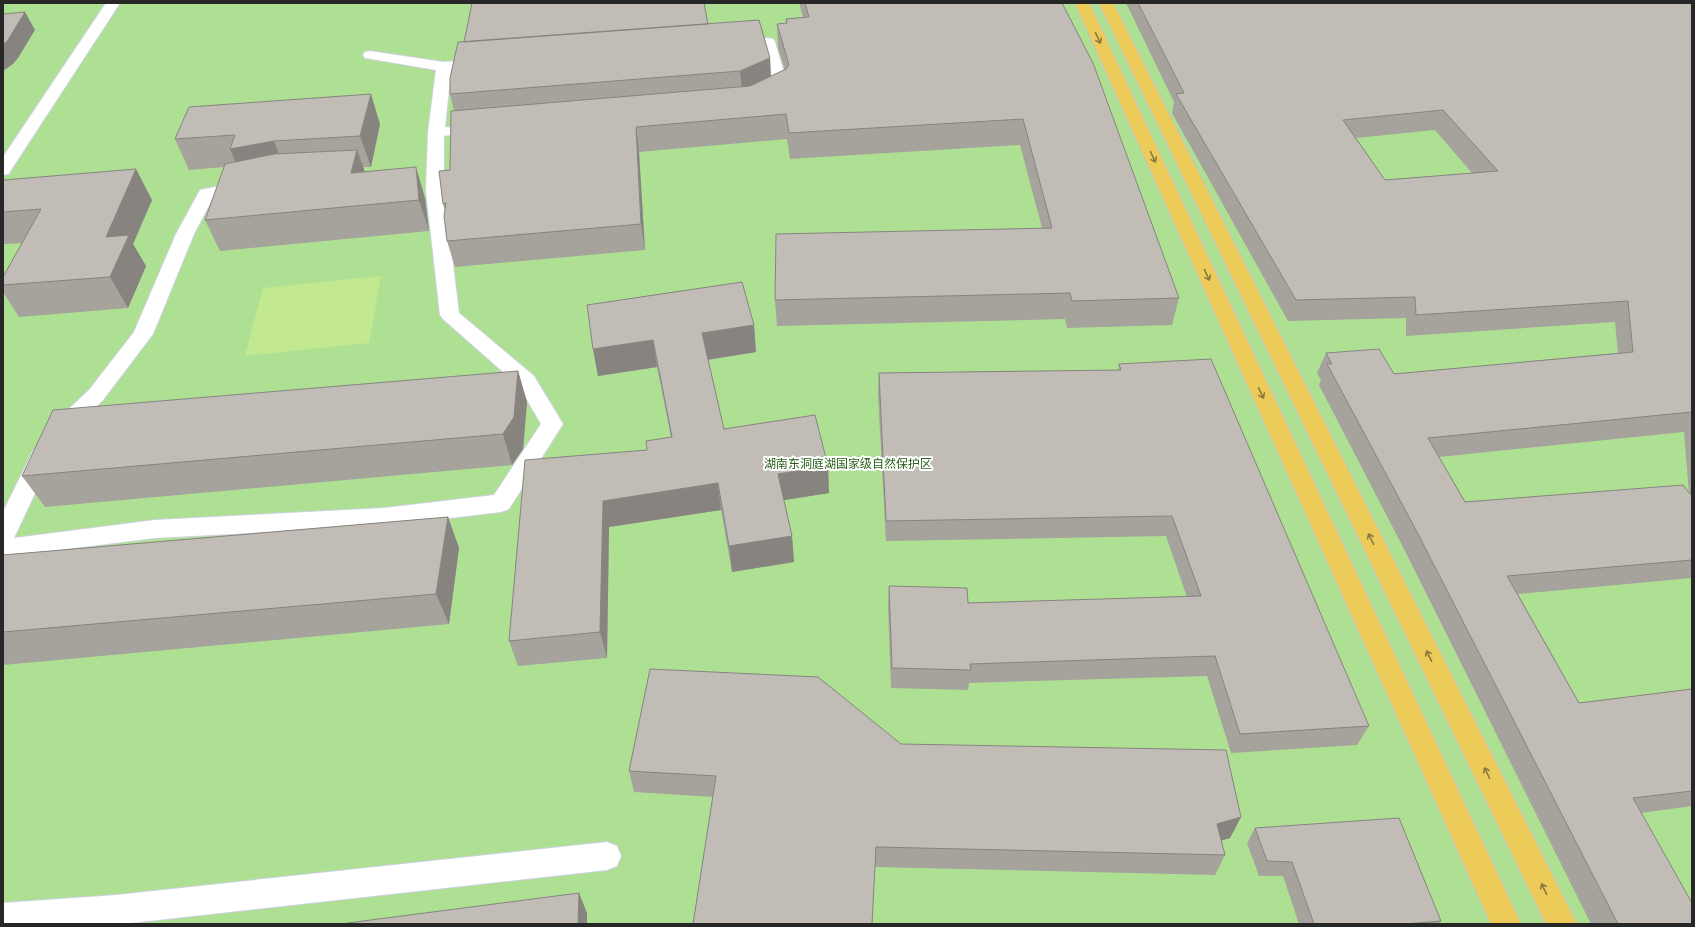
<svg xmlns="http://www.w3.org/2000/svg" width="1695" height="927" viewBox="0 0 1695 927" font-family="'Space Grotesk','Noto Sans SC',sans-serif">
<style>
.green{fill:#aee094}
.pitch{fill:#c2e890}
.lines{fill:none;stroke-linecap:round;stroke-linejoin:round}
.minor-casing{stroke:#cdd1e0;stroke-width:2}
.major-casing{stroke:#c3c3c3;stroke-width:2}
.minor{fill:#fff;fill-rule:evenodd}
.major{fill:#edcb59;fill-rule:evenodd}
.wall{fill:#a6a29c;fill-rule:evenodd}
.shaded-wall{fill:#87847f}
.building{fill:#c1bcb5;stroke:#87847f;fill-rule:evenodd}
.oneway{stroke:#8a7940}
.labels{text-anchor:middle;stroke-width:4;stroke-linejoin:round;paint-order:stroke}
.park-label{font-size:12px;fill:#28601a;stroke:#fff}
</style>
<rect width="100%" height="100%" fill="#e9e2d8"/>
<path class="green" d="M 3,3 L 1692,3 L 1692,924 L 3,924 Z"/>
<path class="pitch" d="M 381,276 L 369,343 L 245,356 L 263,288 Z"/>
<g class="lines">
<g class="minor-casing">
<path id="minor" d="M 106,3 L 120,3 L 11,170 L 9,174 L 3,175 L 3,157 Z
M 768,38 L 773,39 L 775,42 L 789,90 C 784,97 773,100 764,98 L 762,95 L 764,92 L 773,88 L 762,47 L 735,49 L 730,48 L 728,45 L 730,42 L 735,41 Z
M 370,51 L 444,62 L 483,59 L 488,61 L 491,64 L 488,67 L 451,71 L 445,127 L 457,128 L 459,131 L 457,134 L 444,136 L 444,191 L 459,313 L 534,376 L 563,424 L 509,509 L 501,512 L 384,526 L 155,538 L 3,557 L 3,512 L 33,451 L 41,449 L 49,451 L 52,457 L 14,538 L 155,520 L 384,508 L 494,495 L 541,424 L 519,386 L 443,319 L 440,315 L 426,191 L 428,132 L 436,70 L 365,58 L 363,55 L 365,52 Z
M 245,181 L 251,182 L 254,186 L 251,190 L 213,198 L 194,234 L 153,334 L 103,400 L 70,433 L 62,436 L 54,433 L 51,428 L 54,423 L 89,390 L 134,332 L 176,234 L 200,190 Z
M 607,842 L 617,846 L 621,856 L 617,866 L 607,870 L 122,924 L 3,924 L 3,903 L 116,895 Z"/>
</g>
<g class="major-casing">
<path id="major" d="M 1075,3 L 1089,3 L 1521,924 L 1491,924 Z
M 1099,3 L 1113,3 L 1577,924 L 1546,924 Z"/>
</g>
<use href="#minor" class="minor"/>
<use href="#major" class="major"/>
</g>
<path class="wall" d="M 799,3 L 1062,3 L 1179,298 L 1172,325 L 1067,328 L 1065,319 L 777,326 L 775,300 L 1042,228 L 1020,145 L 790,159 L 787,139 L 639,152 L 645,250 L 455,267 L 447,241 L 445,211 L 443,204 L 450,170 L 454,111 L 450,94 L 708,24 L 770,58 L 771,76 L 785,70 L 778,48 L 777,24 L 786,23 L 786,19 L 803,17 Z
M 1126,3 L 1692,3 L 1692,578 L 1518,594 L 1579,703 L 1692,689 L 1692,806 L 1641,813 L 1692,924 L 1591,924 L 1405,551 L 1319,385 L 1321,380 L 1317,373 L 1326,353 L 1394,374 L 1618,353 L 1615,322 L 1406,336 L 1406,318 L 1288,321 L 1172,113 L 1174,102 ZM 1435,130 L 1472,173 L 1385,180 L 1356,138 ZM 1684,432 L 1689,493 L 1465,502 L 1439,457 Z
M 380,124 L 371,167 L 363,167 L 365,172 L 425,198 L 429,231 L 220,251 L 205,220 L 224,167 L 189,170 L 175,139 Z
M 3,181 L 152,200 L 133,244 L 146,266 L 128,308 L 19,317 L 3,292 L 3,277 L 22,243 L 4,244 L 3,242 Z
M 754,325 L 756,352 L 708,360 L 724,429 L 828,466 L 829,493 L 784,500 L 792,536 L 794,562 L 732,572 L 721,510 L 609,527 L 607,658 L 518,666 L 509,641 L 647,450 L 671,437 L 657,367 L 598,376 L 593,349 Z
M 1119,364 L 1369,726 L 1357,745 L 1231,753 L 1207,676 L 969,683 L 968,690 L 891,688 L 888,607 L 889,586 L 968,603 L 1187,597 L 1166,536 L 886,541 L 878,395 L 879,373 L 1118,370 Z
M 518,371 L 527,402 L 523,449 L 512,465 L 45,507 L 22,476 Z
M 448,517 L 459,548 L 449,624 L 3,665 L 3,555 Z
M 901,744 L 1241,817 L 1230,838 L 1221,840 L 1225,855 L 1215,875 L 875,867 L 713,797 L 634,792 L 629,771 Z
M 1255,828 L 1441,921 L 1439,924 L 1299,924 L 1283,876 L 1259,876 L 1247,843 Z"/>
<path class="shaded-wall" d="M 25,12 L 35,30 L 18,58 L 13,64 L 3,71 L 3,45 Z
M 770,58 L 771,87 L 743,101 L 740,71 Z
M 371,94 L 380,124 L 371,167 L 360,136 Z
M 636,127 L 639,152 L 645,250 L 641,224 Z
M 274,141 L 286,172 L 243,180 L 230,149 Z
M 357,150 L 368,180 L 351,173 Z
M 416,167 L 425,198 L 429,231 L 419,200 Z
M 136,169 L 152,200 L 133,244 L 146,266 L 128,308 L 110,277 L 106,237 Z
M 754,325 L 756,352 L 705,360 L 702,333 Z
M 653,340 L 657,367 L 598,376 L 593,349 Z
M 518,371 L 527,402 L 523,449 L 512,465 L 503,434 Z
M 828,466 L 829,493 L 779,501 L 778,474 Z
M 718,483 L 721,510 L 609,527 L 607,658 L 600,632 L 603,501 Z
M 448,517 L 459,548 L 449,624 L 436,594 Z
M 792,536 L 794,562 L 732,572 L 729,546 Z
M 1241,817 L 1230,838 L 1207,845 L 1217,824 Z
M 579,893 L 587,913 L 587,924 L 578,924 Z"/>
<path class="building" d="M 472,3 L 704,3 L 708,24 L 464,42 Z
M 805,3 L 1062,3 L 1093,63 L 1179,298 L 1072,301 L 1070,293 L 775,300 L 776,234 L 1052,228 L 1023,119 L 789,133 L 786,114 L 636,127 L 641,224 L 447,241 L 444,216 L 446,203 L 443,204 L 439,171 L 450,170 L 451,111 L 750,86 L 786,69 L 789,65 L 777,24 L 787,23 L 786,19 L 809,17 Z
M 1138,3 L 1692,3 L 1692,412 L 1428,438 L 1465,502 L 1683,485 L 1692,496 L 1692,560 L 1507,576 L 1579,703 L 1692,689 L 1692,791 L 1633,798 L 1692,903 L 1692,924 L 1618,924 L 1416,530 L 1327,364 L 1332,364 L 1326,353 L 1379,349 L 1394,374 L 1633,352 L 1628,301 L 1416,315 L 1415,297 L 1296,300 L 1176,94 L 1184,93 ZM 1443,110 L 1498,171 L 1385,180 L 1343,120 Z
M 25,12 L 8,40 L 3,45 L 3,14 Z
M 759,20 L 770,58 L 740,71 L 450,94 L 450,78 L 458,42 Z
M 371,94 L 360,136 L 274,141 L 230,149 L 235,135 L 175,139 L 189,107 Z
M 357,150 L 351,173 L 416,167 L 419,200 L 205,220 L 225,164 L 274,154 Z
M 136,169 L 106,237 L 129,235 L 110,277 L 3,285 L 3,277 L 41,209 L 3,212 L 3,181 L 4,180 Z
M 742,282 L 754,325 L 702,333 L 724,429 L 815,415 L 828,466 L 778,474 L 792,536 L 729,546 L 718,483 L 603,501 L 600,632 L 509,641 L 525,460 L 647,450 L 646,441 L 672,437 L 653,340 L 593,349 L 587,305 Z
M 1211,359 L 1369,726 L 1240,734 L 1215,656 L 970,664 L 971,670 L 892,668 L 889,586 L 967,588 L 968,603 L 1201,596 L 1172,516 L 886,521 L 879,373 L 1121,370 L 1119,364 Z
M 518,371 L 514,417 L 503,434 L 22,476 L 53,410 Z
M 448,517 L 436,594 L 3,632 L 3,555 Z
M 650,669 L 818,677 L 901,744 L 1226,750 L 1241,817 L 1217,824 L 1225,855 L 876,847 L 872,924 L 693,924 L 716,776 L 629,771 Z
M 1399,818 L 1441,921 L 1404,924 L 1314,924 L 1292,862 L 1267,861 L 1255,828 Z
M 579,893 L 578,924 L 340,924 Z"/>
<defs><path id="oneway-shaft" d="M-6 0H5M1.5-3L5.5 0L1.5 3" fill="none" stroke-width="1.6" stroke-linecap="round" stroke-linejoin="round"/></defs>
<g class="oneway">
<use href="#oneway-shaft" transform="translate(1098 38) rotate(65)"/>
<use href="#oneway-shaft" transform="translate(1153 157) rotate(65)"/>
<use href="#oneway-shaft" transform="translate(1207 275) rotate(65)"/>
<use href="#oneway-shaft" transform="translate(1261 393) rotate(65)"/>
<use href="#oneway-shaft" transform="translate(1371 539) rotate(-116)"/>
<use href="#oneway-shaft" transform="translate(1429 656) rotate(-116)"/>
<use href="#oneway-shaft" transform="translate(1487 773) rotate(-116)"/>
<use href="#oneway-shaft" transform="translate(1544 889) rotate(-116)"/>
</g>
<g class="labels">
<g class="park-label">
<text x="848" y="468">湖南东洞庭湖国家级自然保护区</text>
</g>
</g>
<rect width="1695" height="927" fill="none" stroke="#272727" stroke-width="8"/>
</svg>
